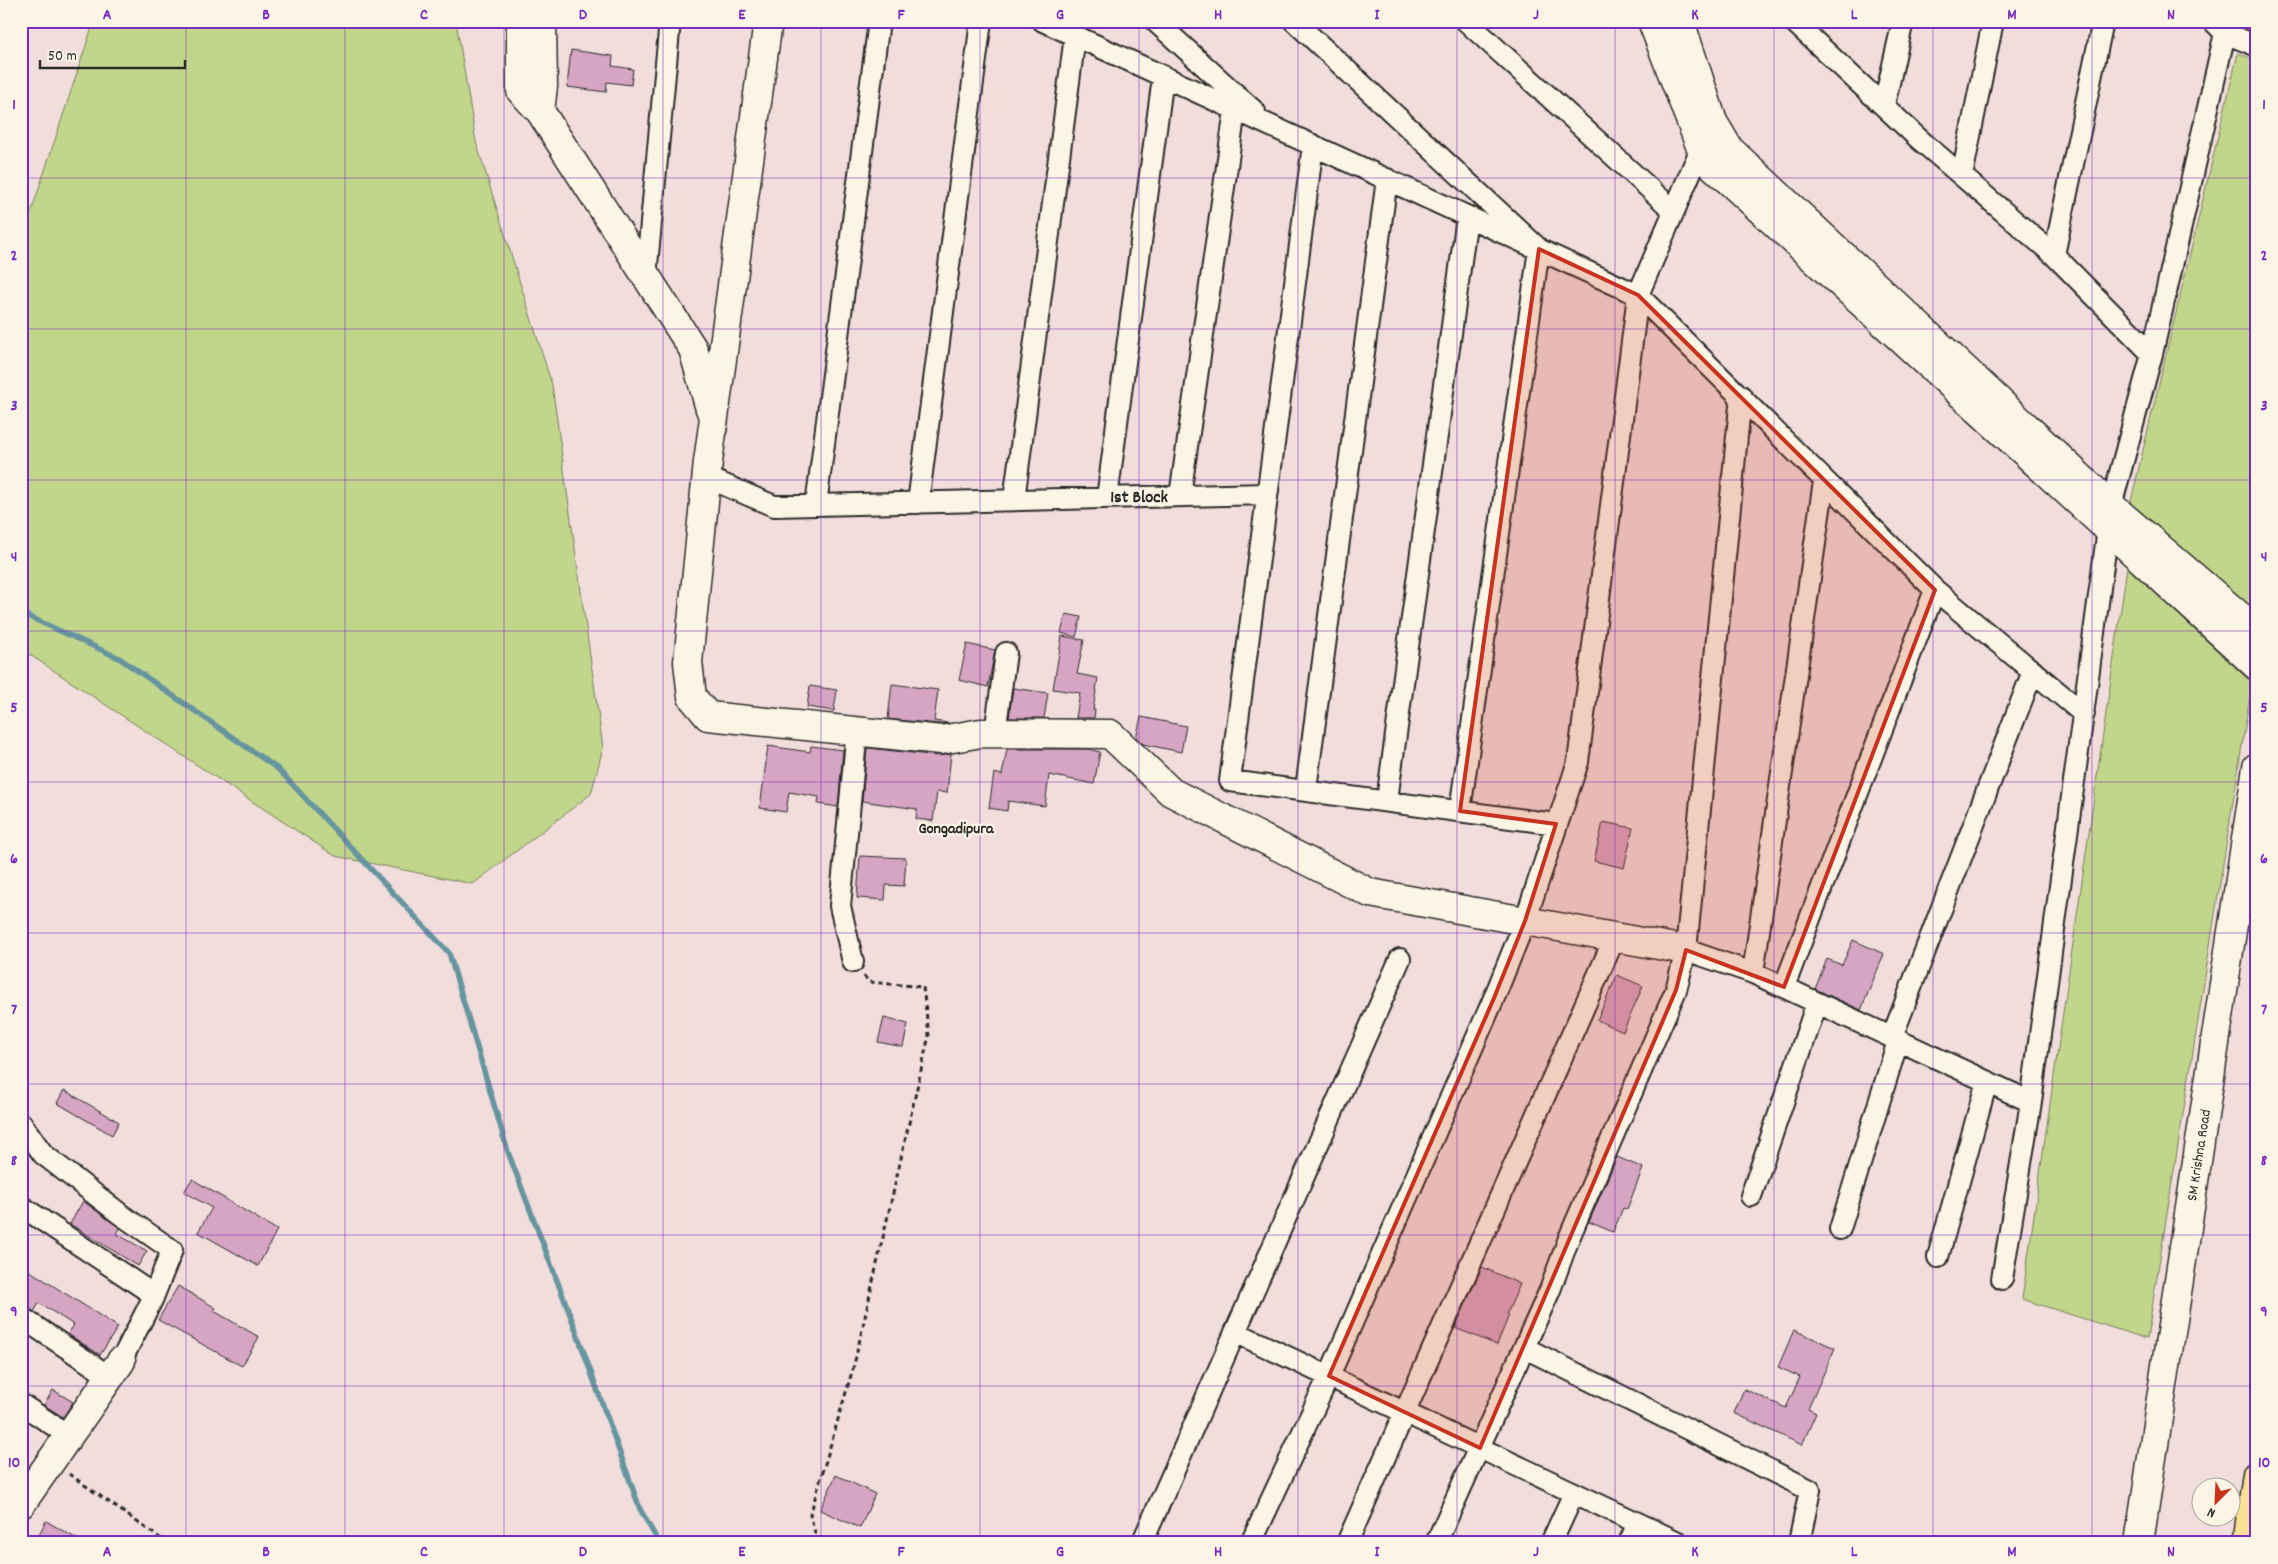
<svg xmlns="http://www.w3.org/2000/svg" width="2278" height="1564" viewBox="0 0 2278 1564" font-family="Dekko,sans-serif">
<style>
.green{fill:#c2d68b;stroke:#76805b}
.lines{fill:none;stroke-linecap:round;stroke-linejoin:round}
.stream{stroke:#66959f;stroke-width:5.5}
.building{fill:#d6a5c3;stroke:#2b2b2b}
.street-casing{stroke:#2b2b2b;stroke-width:24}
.secondary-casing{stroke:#2b2b2b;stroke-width:31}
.highway-casing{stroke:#2b2b2b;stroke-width:31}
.path{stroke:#2b2b2b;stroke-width:3;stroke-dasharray:5 4;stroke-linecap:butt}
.street{stroke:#fcf5e5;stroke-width:20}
.secondary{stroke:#fcf5e5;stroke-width:28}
.highway{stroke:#fadf96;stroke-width:28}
.marked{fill:#c8321e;fill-opacity:0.2;stroke:#c8321e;stroke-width:4;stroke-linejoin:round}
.grid{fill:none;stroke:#7b2cbf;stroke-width:1;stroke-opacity:0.55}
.labels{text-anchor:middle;stroke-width:4.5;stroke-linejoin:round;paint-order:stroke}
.street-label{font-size:15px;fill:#2b2b2b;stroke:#fcf5e5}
.neighbourhood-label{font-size:16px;font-weight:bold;fill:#2b2b2b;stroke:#fcf5e5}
.quarter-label{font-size:18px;font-weight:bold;fill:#2b2b2b;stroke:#fcf5e5}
.neatline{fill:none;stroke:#7b2cbf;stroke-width:2}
.grid-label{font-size:16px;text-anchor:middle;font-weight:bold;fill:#7b2cbf}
</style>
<rect width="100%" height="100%" fill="#f1dddb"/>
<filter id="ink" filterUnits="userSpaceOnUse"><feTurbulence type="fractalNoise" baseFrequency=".02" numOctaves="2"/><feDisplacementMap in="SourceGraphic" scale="10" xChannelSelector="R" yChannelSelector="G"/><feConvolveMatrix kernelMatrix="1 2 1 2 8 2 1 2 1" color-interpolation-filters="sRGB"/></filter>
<g filter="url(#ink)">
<path class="green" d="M 94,21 L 456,21 L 476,142 L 552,385 L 603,748 L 591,794 L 473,884 L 335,856 L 21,649 L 21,243 Z
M 2238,53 L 2257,61 L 2257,615 L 2130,505 Z
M 2127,567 L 2252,683 L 2147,1339 L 2022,1299 Z"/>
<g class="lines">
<path class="stream" d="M 21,613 L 119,658 L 278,769 L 449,953 L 508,1152 L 574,1325 L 640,1509 L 659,1543"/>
</g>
<path class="building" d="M 571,50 L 613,56 L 612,66 L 633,69 L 631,85 L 607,82 L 606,92 L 567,87 Z
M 1066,614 L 1081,617 L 1076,637 L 1061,633 Z
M 1062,636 L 1084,640 L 1077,674 L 1098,678 L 1093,710 L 1095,710 L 1094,718 L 1076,718 L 1080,693 L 1053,689 Z
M 967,644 L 995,650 L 988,687 L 959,680 Z
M 892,684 L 938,690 L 934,721 L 949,723 L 940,724 L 888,719 Z
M 810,686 L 837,690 L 834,711 L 807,707 Z
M 1013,688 L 1048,693 L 1044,718 L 1009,718 Z
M 1141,717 L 1186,726 L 1181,752 L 1143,744 L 1136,738 Z
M 768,746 L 810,752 L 811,746 L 843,750 L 838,807 L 818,804 L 819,797 L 789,792 L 786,812 L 760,808 Z
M 867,748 L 939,756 L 951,754 L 947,793 L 937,792 L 933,821 L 916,819 L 917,809 L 862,801 Z
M 1007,749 L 1088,749 L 1100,752 L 1094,784 L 1049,775 L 1045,806 L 1008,801 L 1007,811 L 989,808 L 994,773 L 1002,775 Z
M 1603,822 L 1633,828 L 1624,868 L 1594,861 Z
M 860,856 L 906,858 L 904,886 L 886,885 L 885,900 L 857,898 Z
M 1853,940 L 1884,954 L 1861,1010 L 1815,989 L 1827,959 L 1842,965 Z
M 1617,975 L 1643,986 L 1623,1032 L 1597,1020 Z
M 884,1018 L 908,1024 L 903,1047 L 878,1042 Z
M 64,1090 L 119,1122 L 112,1135 L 57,1103 Z
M 1617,1157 L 1643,1168 L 1627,1209 L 1623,1208 L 1613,1232 L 1589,1222 Z
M 192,1179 L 277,1230 L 258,1266 L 198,1232 L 212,1208 L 184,1192 Z
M 83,1201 L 120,1228 L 117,1234 L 147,1251 L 138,1266 L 70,1224 Z
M 1482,1267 L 1520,1284 L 1507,1314 L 1509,1315 L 1497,1345 L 1455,1328 Z
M 30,1271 L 118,1327 L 100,1355 L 68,1334 L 74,1325 L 39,1303 L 34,1312 L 21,1305 L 21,1285 Z
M 178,1286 L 216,1308 L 214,1311 L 259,1337 L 242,1366 L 158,1320 Z
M 1794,1330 L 1835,1348 L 1808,1409 L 1816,1413 L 1802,1445 L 1734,1413 L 1744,1389 L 1786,1408 L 1800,1377 L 1778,1367 Z
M 53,1390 L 73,1402 L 63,1417 L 44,1405 Z
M 836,1475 L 875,1494 L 860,1528 L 820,1510 Z
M 46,1521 L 84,1543 L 46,1543 L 37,1538 Z"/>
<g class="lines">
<g class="street-casing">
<path id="street" d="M 1043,21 L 1638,295 L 1935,590 L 2084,714
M 1155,21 L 1255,112
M 1294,21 L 1539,249 L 1460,811
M 1466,21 L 1674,211
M 1793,21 L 1919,139 L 2054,255 L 2152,354
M 2213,21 L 2225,33 L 2257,46
M 1884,105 L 1903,21
M 1313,145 L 1230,781 L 1556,824
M 1962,176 L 1993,21
M 2054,255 L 2103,21
M 646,276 L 670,21
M 706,477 L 774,506 L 1267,494
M 1180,496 L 1235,110
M 1107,498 L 1163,77
M 1014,500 L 1075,36
M 918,503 L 981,21
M 816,505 L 879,21
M 995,733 L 1006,653
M 1306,789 L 1387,179
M 1387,800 L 1467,217
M 1686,950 L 1753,973 L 2031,1102
M 853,962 L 840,906 L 857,730
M 1753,973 L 1824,481
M 1784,987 L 1935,590
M 1892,1037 L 2033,671
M 21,1123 L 43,1154 L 120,1214 L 172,1250 L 152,1300 L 121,1361
M 1751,1196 L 1817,1003
M 21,1206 L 154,1295
M 1840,1229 L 1898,1041
M 1938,1257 L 1987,1081
M 2002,1279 L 2031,1102 L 2111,506 L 2152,354 L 2225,33
M 21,1317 L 110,1377
M 1235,1332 L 1680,1543
M 1525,1348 L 1810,1490 L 1799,1543
M 21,1404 L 68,1435
M 1142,1543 L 1400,959
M 1251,1543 L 1329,1376 L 1494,998 L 1525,921 L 1578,762 L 1638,295 L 1705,139
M 1347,1543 L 1615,937
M 1436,1543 L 1550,1290 L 1569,1238 L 1676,990 L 1686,950 L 1741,396
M 1551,1543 L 1574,1493
M 1629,1543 L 1638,1523"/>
</g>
<g class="secondary-casing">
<path id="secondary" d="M 521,21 L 521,91 L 540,111 L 693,349 L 710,409
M 768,21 L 708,462 L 688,662 L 692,697 L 708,716 L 941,740 L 981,733 L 1110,734 L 1171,792 L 1370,893 L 1686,950
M 1652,21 L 1701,148 L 1714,167 L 2257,666
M 1680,21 L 1713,122 L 1729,149 L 2111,506 L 2257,631
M 540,111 L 543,86 L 542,21
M 21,1504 L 121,1361
M 2139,1543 L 2257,767"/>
</g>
<g class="highway-casing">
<path id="highway" d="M 2247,1543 L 2257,1474"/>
</g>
<path class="path" d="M 69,1474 L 167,1543
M 818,1543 L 810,1515 L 854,1365 L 929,1035 L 923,987 L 869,982 L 864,976"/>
<use href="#street" class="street"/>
<use href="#secondary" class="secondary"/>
<use href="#highway" class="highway"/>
</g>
</g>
<path class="marked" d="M 1539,249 L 1638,295 L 1935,590 L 1784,987 L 1686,950 L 1676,990 L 1480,1448 L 1329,1376 L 1494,998 L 1525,921 L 1556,824 L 1460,811 Z"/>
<path class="grid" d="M 186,21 L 186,1543M 345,21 L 345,1543M 504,21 L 504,1543M 663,21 L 663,1543M 821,21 L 821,1543M 980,21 L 980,1543M 1139,21 L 1139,1543M 1298,21 L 1298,1543M 1457,21 L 1457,1543M 1615,21 L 1615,1543M 1774,21 L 1774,1543M 1933,21 L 1933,1543M 2092,21 L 2092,1543M 21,178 L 2257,178M 21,329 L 2257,329M 21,480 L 2257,480M 21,631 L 2257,631M 21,782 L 2257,782M 21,933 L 2257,933M 21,1084 L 2257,1084M 21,1235 L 2257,1235M 21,1386 L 2257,1386"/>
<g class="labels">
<g class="street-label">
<text transform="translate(2198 1155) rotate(-81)" y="5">SM Krishna Road</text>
</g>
<g class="neighbourhood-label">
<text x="956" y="833">Gongadipura</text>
</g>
<g class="quarter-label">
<text x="1139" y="502">1st Block</text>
</g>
</g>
<rect width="2278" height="1564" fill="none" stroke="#fcf5e5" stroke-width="55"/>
<g transform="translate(2216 1502) rotate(204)"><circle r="24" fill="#fcf5e5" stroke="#a8a49b"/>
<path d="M0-4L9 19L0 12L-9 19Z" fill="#c8321e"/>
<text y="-8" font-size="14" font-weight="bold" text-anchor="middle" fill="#2b2b2b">N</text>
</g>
<path d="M40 60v8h145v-8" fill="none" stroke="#2b2b2b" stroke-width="2.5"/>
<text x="48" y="60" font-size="15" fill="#2b2b2b" stroke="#fcf5e5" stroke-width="4" paint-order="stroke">50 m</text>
<rect x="28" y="28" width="2222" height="1508" class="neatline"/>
<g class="grid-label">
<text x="107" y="19">A</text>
<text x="266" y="19">B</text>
<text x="424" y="19">C</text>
<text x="583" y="19">D</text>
<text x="742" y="19">E</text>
<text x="901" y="19">F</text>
<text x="1060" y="19">G</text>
<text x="1218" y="19">H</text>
<text x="1377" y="19">I</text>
<text x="1536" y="19">J</text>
<text x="1695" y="19">K</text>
<text x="1854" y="19">L</text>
<text x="2012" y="19">M</text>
<text x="2171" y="19">N</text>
<text x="14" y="109">1</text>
<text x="2264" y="109">1</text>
<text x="14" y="260">2</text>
<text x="2264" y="260">2</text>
<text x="14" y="410">3</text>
<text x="2264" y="410">3</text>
<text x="14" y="561">4</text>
<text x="2264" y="561">4</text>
<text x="14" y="712">5</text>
<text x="2264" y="712">5</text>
<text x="14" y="863">6</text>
<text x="2264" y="863">6</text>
<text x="14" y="1014">7</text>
<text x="2264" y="1014">7</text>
<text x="14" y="1165">8</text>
<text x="2264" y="1165">8</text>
<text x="14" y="1316">9</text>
<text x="2264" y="1316">9</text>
<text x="14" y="1467">10</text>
<text x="2264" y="1467">10</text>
<text x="107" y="1556">A</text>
<text x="266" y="1556">B</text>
<text x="424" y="1556">C</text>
<text x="583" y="1556">D</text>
<text x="742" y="1556">E</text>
<text x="901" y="1556">F</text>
<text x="1060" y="1556">G</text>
<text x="1218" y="1556">H</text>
<text x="1377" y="1556">I</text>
<text x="1536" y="1556">J</text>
<text x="1695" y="1556">K</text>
<text x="1854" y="1556">L</text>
<text x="2012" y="1556">M</text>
<text x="2171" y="1556">N</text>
</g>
</svg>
